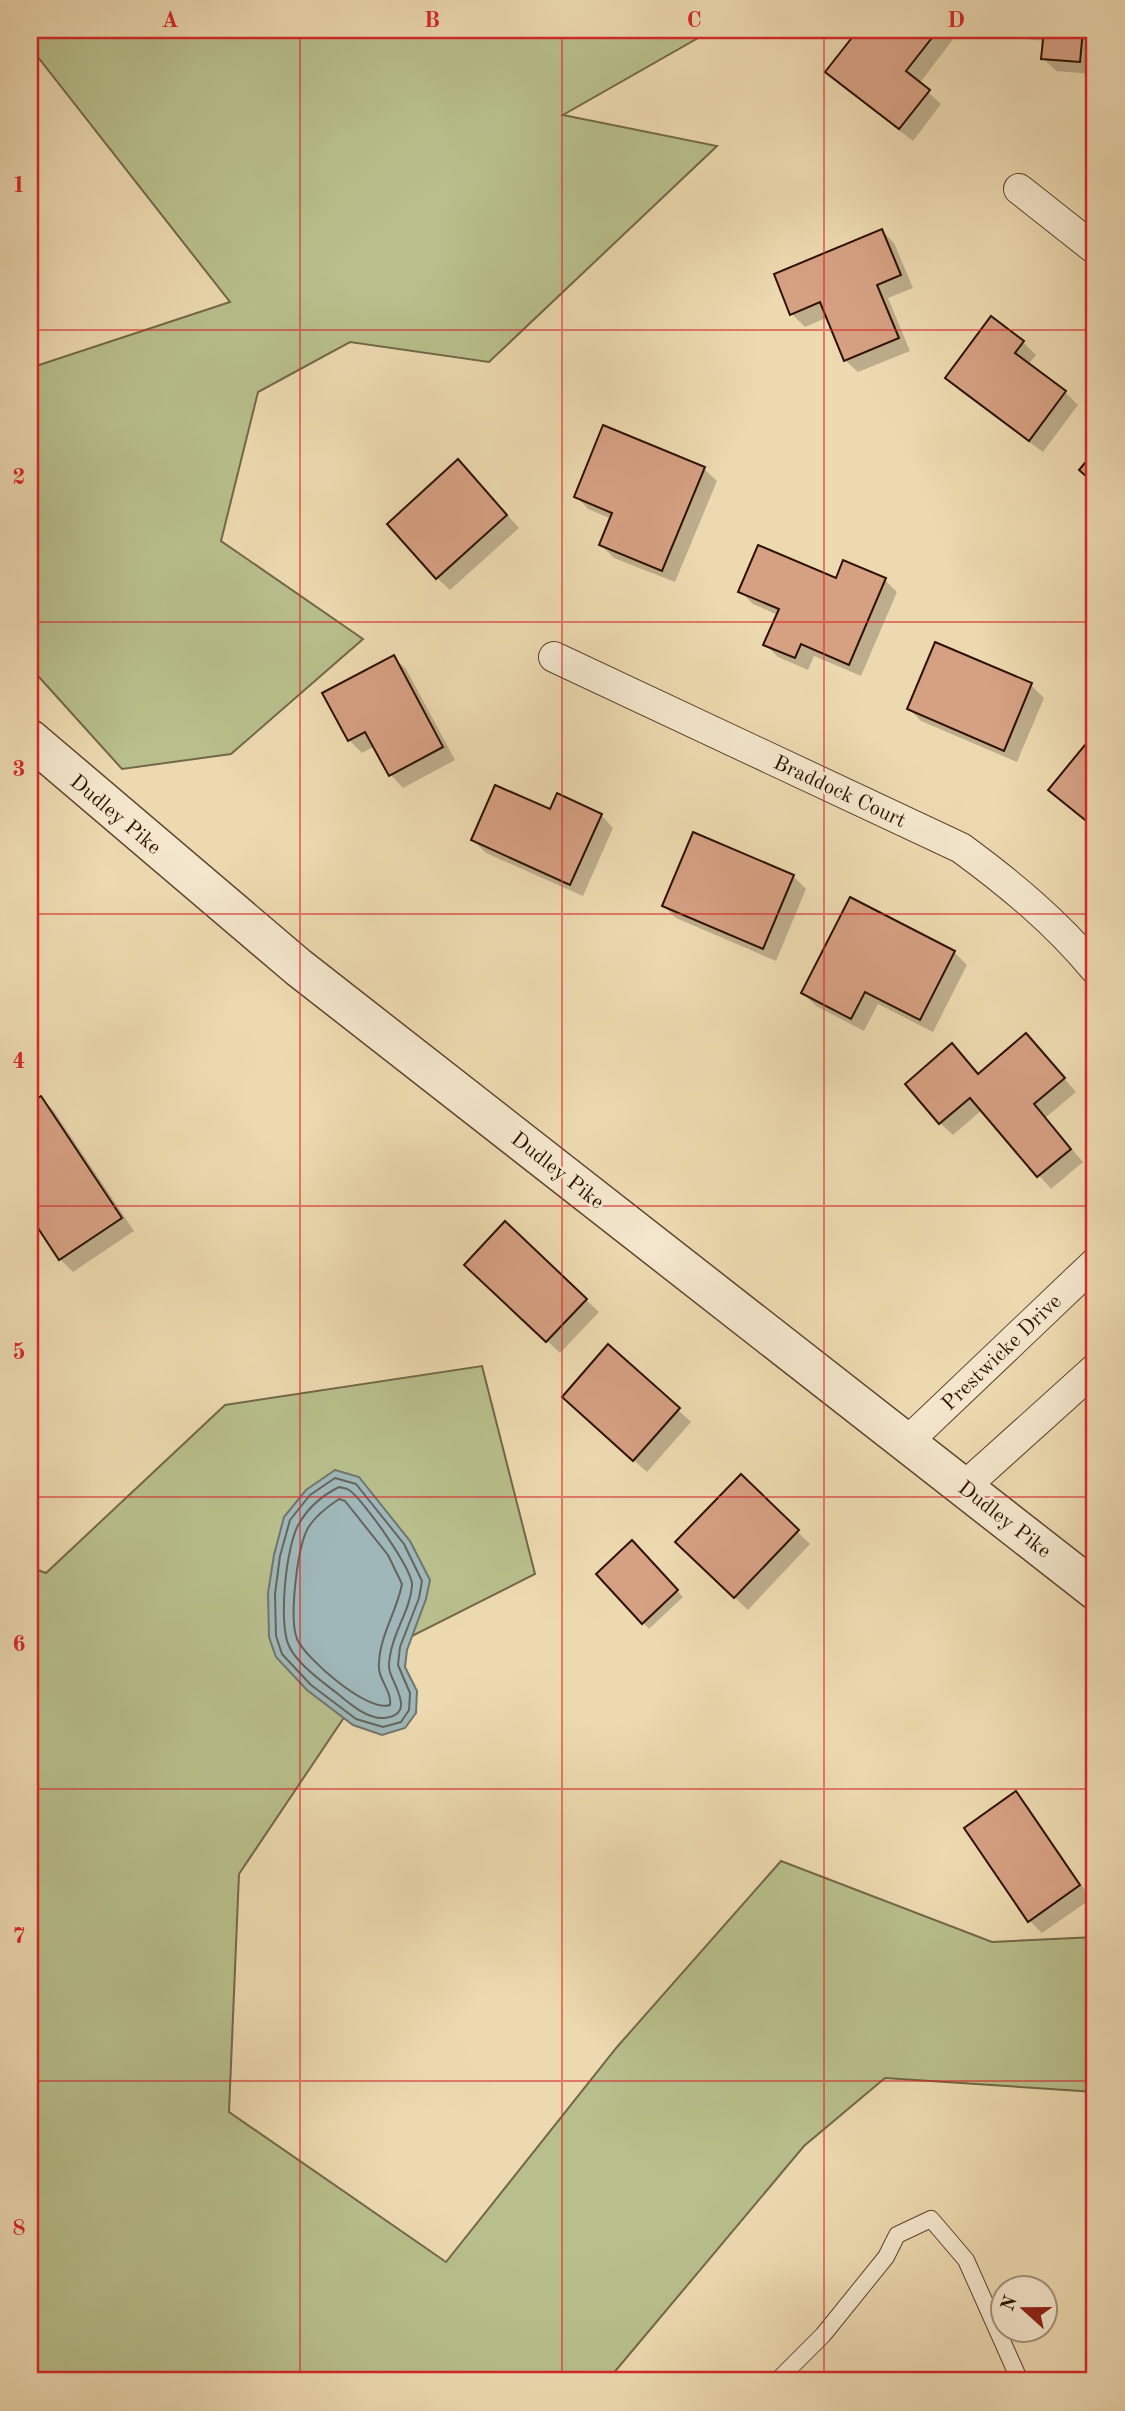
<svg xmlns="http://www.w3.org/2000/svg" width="1125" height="2411" viewBox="0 0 1125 2411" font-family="'Old Standard TT',serif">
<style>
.green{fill:#b8bf8c;stroke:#726846;stroke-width:2}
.water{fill:#9fb7b8;stroke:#71756e;stroke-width:2}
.shadow{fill:#0003}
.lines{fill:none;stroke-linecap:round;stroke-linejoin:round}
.shore{stroke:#66645c;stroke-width:2}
.building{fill:#d6a083;stroke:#2d1200;stroke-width:2}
.service-casing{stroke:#5d442c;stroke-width:18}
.minor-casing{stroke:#5d442c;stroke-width:32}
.tertiary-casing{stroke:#5d442c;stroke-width:41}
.service{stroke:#f3e6cc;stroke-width:16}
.minor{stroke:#f3e6cc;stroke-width:30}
.tertiary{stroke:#f3e6cc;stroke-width:38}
.grid{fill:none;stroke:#d62828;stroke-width:2;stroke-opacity:0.55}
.labels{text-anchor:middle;stroke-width:5;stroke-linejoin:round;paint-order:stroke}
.street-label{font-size:21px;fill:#2d1200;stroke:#f3e6cc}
.neatline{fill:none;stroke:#d62828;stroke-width:2.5}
.grid-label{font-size:23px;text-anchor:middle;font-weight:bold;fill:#d62828}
</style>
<rect width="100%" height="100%" fill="#edd9b0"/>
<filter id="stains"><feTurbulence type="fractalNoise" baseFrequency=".00286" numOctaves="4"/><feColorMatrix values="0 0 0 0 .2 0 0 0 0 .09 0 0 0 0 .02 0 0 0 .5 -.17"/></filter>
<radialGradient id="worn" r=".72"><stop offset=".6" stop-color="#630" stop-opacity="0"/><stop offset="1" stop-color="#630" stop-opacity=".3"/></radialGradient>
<path class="green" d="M 30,30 L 712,30 L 563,115 L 717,146 L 489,362 L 350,342 L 258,392 L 221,541 L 363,639 L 231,754 L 122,769 L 30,667 L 30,368 L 230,302 L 30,47 Z
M 482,1366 L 535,1574 L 392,1646 L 239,1874 L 229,2112 L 446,2262 L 617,2047 L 781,1861 L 992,1942 L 1095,1937 L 1095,2092 L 885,2078 L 804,2146 L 607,2381 L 30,2381 L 30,1567 L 46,1573 L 225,1405 Z"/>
<path class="water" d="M 335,1470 L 359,1477 L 410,1541 L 430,1580 L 426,1599 L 407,1650 L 405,1667 L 417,1691 L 416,1713 L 405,1728 L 382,1735 L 353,1725 L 307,1690 L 276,1657 L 269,1637 L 268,1593 L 274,1555 L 284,1517 L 306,1490 Z"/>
<path class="shadow" d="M 860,30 L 953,30 L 957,34 L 919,84 L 941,104 L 913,141 L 840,85 L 827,72 Z
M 988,30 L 1095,30 L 1092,74 L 1056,71 L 1043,58 L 1045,41 L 994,36 Z
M 882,231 L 894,243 L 913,288 L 888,298 L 910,351 L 858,372 L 845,360 L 828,317 L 805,327 L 792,314 Z
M 1023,342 L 1036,355 L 1028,365 L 1065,392 L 1078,405 L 1043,452 L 960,391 L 948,378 Z
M 704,469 L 717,481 L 675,582 L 614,558 L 601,545 L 612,519 L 588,509 L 576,496 Z
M 471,474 L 519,528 L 450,590 L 437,578 Z
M 885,580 L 897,592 L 861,676 L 814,656 L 808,670 L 778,657 L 765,644 L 778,615 L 753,604 L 740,591 Z
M 936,644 L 1031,685 L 1044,698 L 1017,762 L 921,721 L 909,709 Z
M 393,657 L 406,669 L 455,760 L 403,788 L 391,775 L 375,746 L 362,753 L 349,740 Z
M 1090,742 L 1095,747 L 1095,829 L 1051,790 Z
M 551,811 L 601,815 L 613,828 L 583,896 L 486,853 L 473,840 Z
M 793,876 L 806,889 L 776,961 L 676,918 L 664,906 Z
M 851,899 L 954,952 L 967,965 L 933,1032 L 878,1004 L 864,1031 L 816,1006 L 803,993 Z
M 1026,1035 L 1076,1092 L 1045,1118 L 1083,1162 L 1051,1189 L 982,1110 L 953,1135 L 940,1123 L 952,1046 L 979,1075 Z
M 41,1098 L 54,1111 L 134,1231 L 73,1272 L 60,1259 L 37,1224 L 30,1228 L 30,1105 Z
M 479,1277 L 586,1300 L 599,1312 L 560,1353 Z
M 577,1409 L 678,1410 L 691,1422 L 647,1472 Z
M 741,1477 L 810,1544 L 748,1610 L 690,1555 Z
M 632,1543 L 683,1597 L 649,1629 L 598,1574 Z
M 1015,1794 L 1028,1806 L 1091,1899 L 1042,1933 L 1029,1920 Z"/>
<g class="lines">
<path class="shore" d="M 335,1478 L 356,1484 L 404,1544 L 422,1581 L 419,1598 L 400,1647 L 398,1665 L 410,1693 L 409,1710 L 401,1722 L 383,1727 L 356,1719 L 311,1685 L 282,1654 L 276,1636 L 275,1594 L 280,1556 L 290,1520 L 310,1495 Z
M 339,1487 C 342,1488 346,1488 349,1490 C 362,1498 414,1571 412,1586 C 410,1611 393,1632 390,1656 C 389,1662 388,1667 390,1672 C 394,1686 416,1715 384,1718 C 367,1719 350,1704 338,1694 C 323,1682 297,1664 289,1646 C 278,1624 286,1542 300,1522 C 309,1507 323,1495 339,1487 Z
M 339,1499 L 345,1501 L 388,1555 L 402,1584 C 397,1611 380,1635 379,1663 C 377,1679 392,1690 390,1705 C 368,1713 306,1659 297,1639 C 289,1619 297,1548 308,1528 C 315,1516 327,1507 339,1499 Z"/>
</g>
<path class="building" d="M 858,30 L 938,30 L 906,71 L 930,90 L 899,129 L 825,72 Z
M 1044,30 L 1083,30 L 1080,62 L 1041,59 Z
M 882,229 L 901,275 L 877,285 L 899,338 L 844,361 L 820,302 L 790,315 L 774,274 Z
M 991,316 L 1024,341 L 1015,353 L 1066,391 L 1029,441 L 945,378 Z
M 603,425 L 705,467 L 662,571 L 599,545 L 612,513 L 574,497 Z
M 1095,451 L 1095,484 L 1079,470 Z
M 458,459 L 507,515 L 436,579 L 387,524 Z
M 758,545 L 836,578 L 843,560 L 886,578 L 849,665 L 801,644 L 795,658 L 763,645 L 779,609 L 738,592 Z
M 935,642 L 1032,683 L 1004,751 L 907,709 Z
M 394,655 L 443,747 L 389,776 L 365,732 L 348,741 L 322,693 Z
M 1089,740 L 1095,744 L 1095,828 L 1048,790 Z
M 495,785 L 550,809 L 557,793 L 602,814 L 570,885 L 471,840 Z
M 693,832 L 794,875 L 763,949 L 662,906 Z
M 850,897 L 955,951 L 920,1020 L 865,992 L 851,1019 L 801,993 Z
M 1026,1033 L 1065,1078 L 1034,1104 L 1071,1149 L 1037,1177 L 970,1098 L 939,1124 L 905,1084 L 952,1043 L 978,1074 Z
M 41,1096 L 122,1218 L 59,1260 L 30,1216 L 30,1103 Z
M 505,1221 L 587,1299 L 546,1342 L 464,1265 Z
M 608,1344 L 680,1408 L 633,1461 L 562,1397 Z
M 741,1474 L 799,1530 L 734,1598 L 675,1542 Z
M 632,1540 L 678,1590 L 642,1624 L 596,1574 Z
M 1016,1791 L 1080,1885 L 1028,1922 L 964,1828 Z"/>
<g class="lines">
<g class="service-casing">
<path id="service" d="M 777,2381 L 823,2335 L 886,2257 L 897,2235 L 931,2219 L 966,2260 L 1020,2381"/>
</g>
<g class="minor-casing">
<path id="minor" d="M 1019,189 L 1095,249
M 554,657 L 961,848 C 1010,884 1056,922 1095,969
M 907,1442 L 1095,1263
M 964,1487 L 1095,1369"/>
</g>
<g class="tertiary-casing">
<path id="tertiary" d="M 30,739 L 298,967 L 1095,1590"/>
</g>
<use href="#service" class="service"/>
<use href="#minor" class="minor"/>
<use href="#tertiary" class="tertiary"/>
</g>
<path class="grid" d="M 300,30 L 300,2381M 562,30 L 562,2381M 824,30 L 824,2381M 30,330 L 1095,330M 30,622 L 1095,622M 30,914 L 1095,914M 30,1206 L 1095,1206M 30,1497 L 1095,1497M 30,1789 L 1095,1789M 30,2081 L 1095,2081"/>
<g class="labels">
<g class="street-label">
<text transform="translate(840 791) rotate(25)" y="7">Braddock Court</text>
<text transform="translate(116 814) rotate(40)" y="7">Dudley Pike</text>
<text transform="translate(558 1170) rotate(38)" y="7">Dudley Pike</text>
<text transform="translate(1001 1352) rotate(-44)" y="7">Prestwicke Drive</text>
<text transform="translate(1005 1519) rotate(38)" y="7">Dudley Pike</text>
</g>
</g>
<rect width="1125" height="2411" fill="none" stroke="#edd9b0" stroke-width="77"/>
<g transform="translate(1024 2309) rotate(291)"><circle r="33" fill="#f3e6cc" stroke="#a4917a" stroke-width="2"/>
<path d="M0-5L12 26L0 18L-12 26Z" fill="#8f2418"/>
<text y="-10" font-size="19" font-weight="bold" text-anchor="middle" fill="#2d1200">N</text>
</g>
<rect x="38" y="38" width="1048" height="2334" class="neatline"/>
<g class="grid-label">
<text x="170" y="27">A</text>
<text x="432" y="27">B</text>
<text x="694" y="27">C</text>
<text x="956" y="27">D</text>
<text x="19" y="192">1</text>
<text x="19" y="484">2</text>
<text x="19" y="776">3</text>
<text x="19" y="1068">4</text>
<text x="19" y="1359">5</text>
<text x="19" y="1651">6</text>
<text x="19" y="1943">7</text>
<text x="19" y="2235">8</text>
</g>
<rect width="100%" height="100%" filter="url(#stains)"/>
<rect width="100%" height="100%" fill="url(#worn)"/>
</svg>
